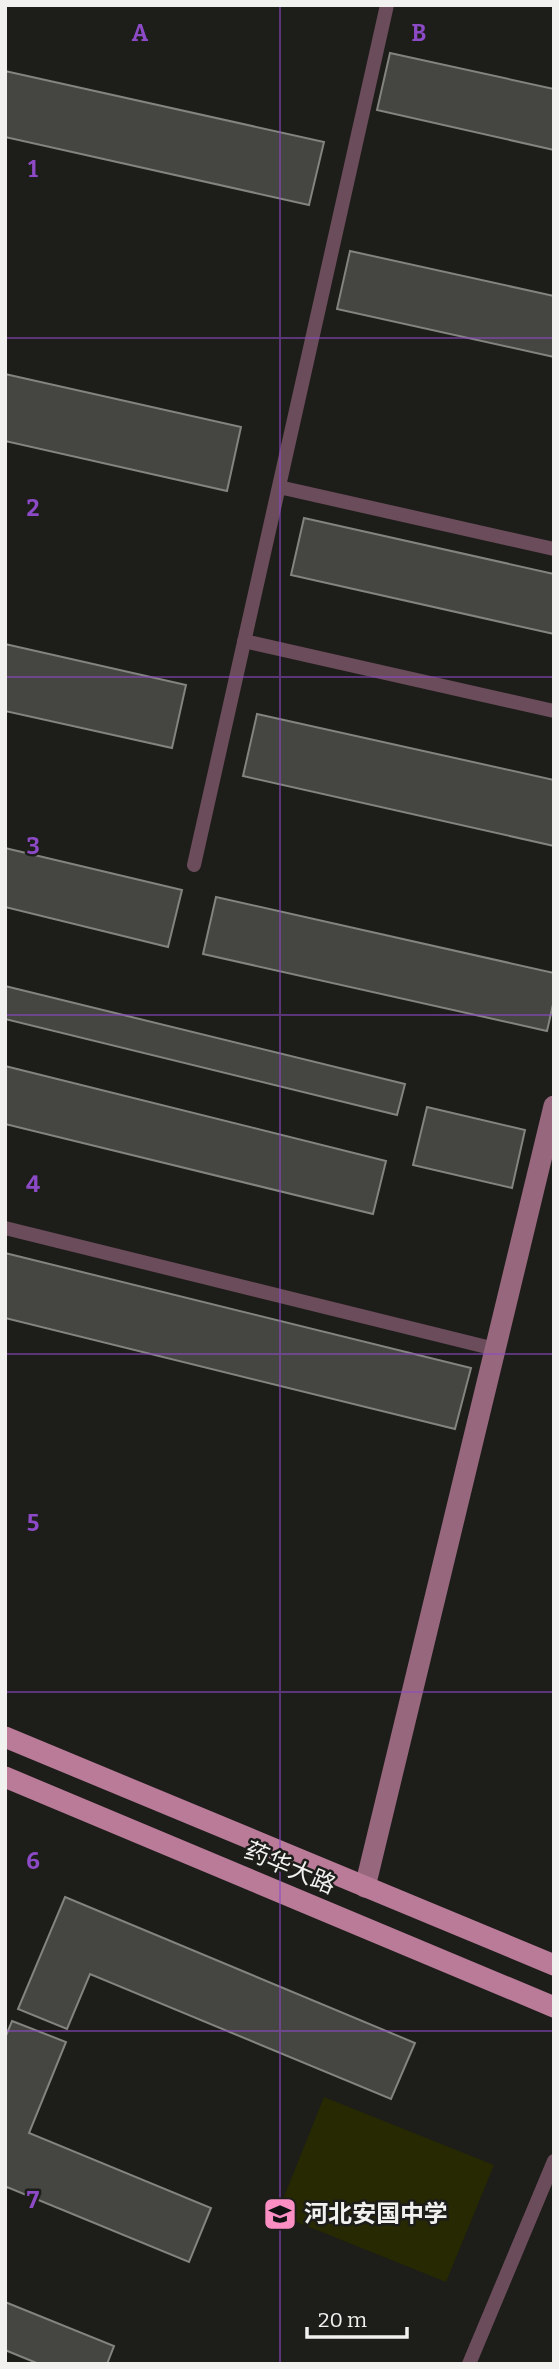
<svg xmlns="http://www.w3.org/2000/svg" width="559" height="2369" font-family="Bitter,'Noto Sans SC',serif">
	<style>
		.green { fill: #272902 }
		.building { fill: #454642; stroke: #83837f; stroke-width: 2 }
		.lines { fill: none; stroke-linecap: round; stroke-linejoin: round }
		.lane { stroke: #6b4c5a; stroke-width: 14 }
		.secondary { stroke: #97677d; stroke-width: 21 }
		.primary { stroke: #b97b98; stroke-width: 21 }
		.grid { fill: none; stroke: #8d4ac6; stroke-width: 2; stroke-opacity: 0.55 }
		.labels { text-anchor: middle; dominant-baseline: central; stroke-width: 5; stroke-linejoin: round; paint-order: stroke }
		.street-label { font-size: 24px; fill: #f1f1ef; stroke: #1d1d1a }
		.poi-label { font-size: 24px; font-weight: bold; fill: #f1f1ef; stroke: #1d1d1a; text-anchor: start }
		.grid-label { font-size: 23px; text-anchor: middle; font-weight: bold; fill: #8d4ac6; stroke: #1d1d1a; stroke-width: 5; stroke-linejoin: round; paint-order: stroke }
	</style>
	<rect width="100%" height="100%" fill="#1d1d1a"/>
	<path class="green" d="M324,2097l170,68 -48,117 -169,-68z"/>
	<path class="building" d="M390,53l164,36v61l-177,-40z
		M5,71l319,71 -15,63 -304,-68z
		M350,251l204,45v61l-217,-48z
		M5,374l236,53 -14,64 -222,-50z
		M304,518l250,56v60l-263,-59z
		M5,644l181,41 -14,63 -167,-37z
		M257,714l297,66v66l-311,-70z
		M5,848l177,42 -14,57 -163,-40z
		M216,897l338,76v27l-7,31 -344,-77z
		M5,986l400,98 -8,31 -392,-96z
		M5,1066l381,95 -13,53 -368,-90z
		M427,1107l98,23 -13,58 -99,-23z
		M5,1253l466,115 -16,61 -450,-111z
		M65,1897l350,146 -24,56 -301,-125 -23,55 -49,-20z
		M12,2021l54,21 -37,91 182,75 -22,54 -182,-75 -2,4v-153z
		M5,2302l109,44 -7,18h-68l-34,-14z"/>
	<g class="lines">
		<path class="lane" d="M279,487l275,62
			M244,641l310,70
			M194,865l193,-860
			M5,1228l490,121
			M469,2364l85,-203"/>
		<path class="secondary" d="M365,1887l189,-781"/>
		<path class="primary" d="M5,1737l549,228
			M5,1777l549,230"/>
	</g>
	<path class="grid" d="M280,5v2359M5,338h549M5,677h549M5,1015h549M5,1354h549M5,1692h549M5,2031h549"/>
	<defs>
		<symbol id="school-square" viewBox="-11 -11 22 22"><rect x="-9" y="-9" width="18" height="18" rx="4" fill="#fb8fc4" stroke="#1d1d1a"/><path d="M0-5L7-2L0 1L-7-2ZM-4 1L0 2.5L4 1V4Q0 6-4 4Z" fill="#111"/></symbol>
	</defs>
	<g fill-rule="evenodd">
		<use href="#school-square" x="261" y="2195" width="38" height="38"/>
	</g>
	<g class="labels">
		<g class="street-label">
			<text transform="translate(290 1868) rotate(23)">药华大路</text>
		</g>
		<g class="poi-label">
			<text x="304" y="2214">河北安国中学</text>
		</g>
	</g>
	<g class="grid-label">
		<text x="140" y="41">A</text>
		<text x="419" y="41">B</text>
		<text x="33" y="177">1</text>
		<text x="33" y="516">2</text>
		<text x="33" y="854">3</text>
		<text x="33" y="1192">4</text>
		<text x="33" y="1531">5</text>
		<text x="33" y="1869">6</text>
		<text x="33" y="2208">7</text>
	</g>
	<rect width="559" height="2369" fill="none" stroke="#f1f1ef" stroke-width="14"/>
	<path d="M307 2327v10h100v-10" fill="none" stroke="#f1f1ef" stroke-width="3.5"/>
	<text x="318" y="2327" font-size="21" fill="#f1f1ef" stroke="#1d1d1a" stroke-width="5" paint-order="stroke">20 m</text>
</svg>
